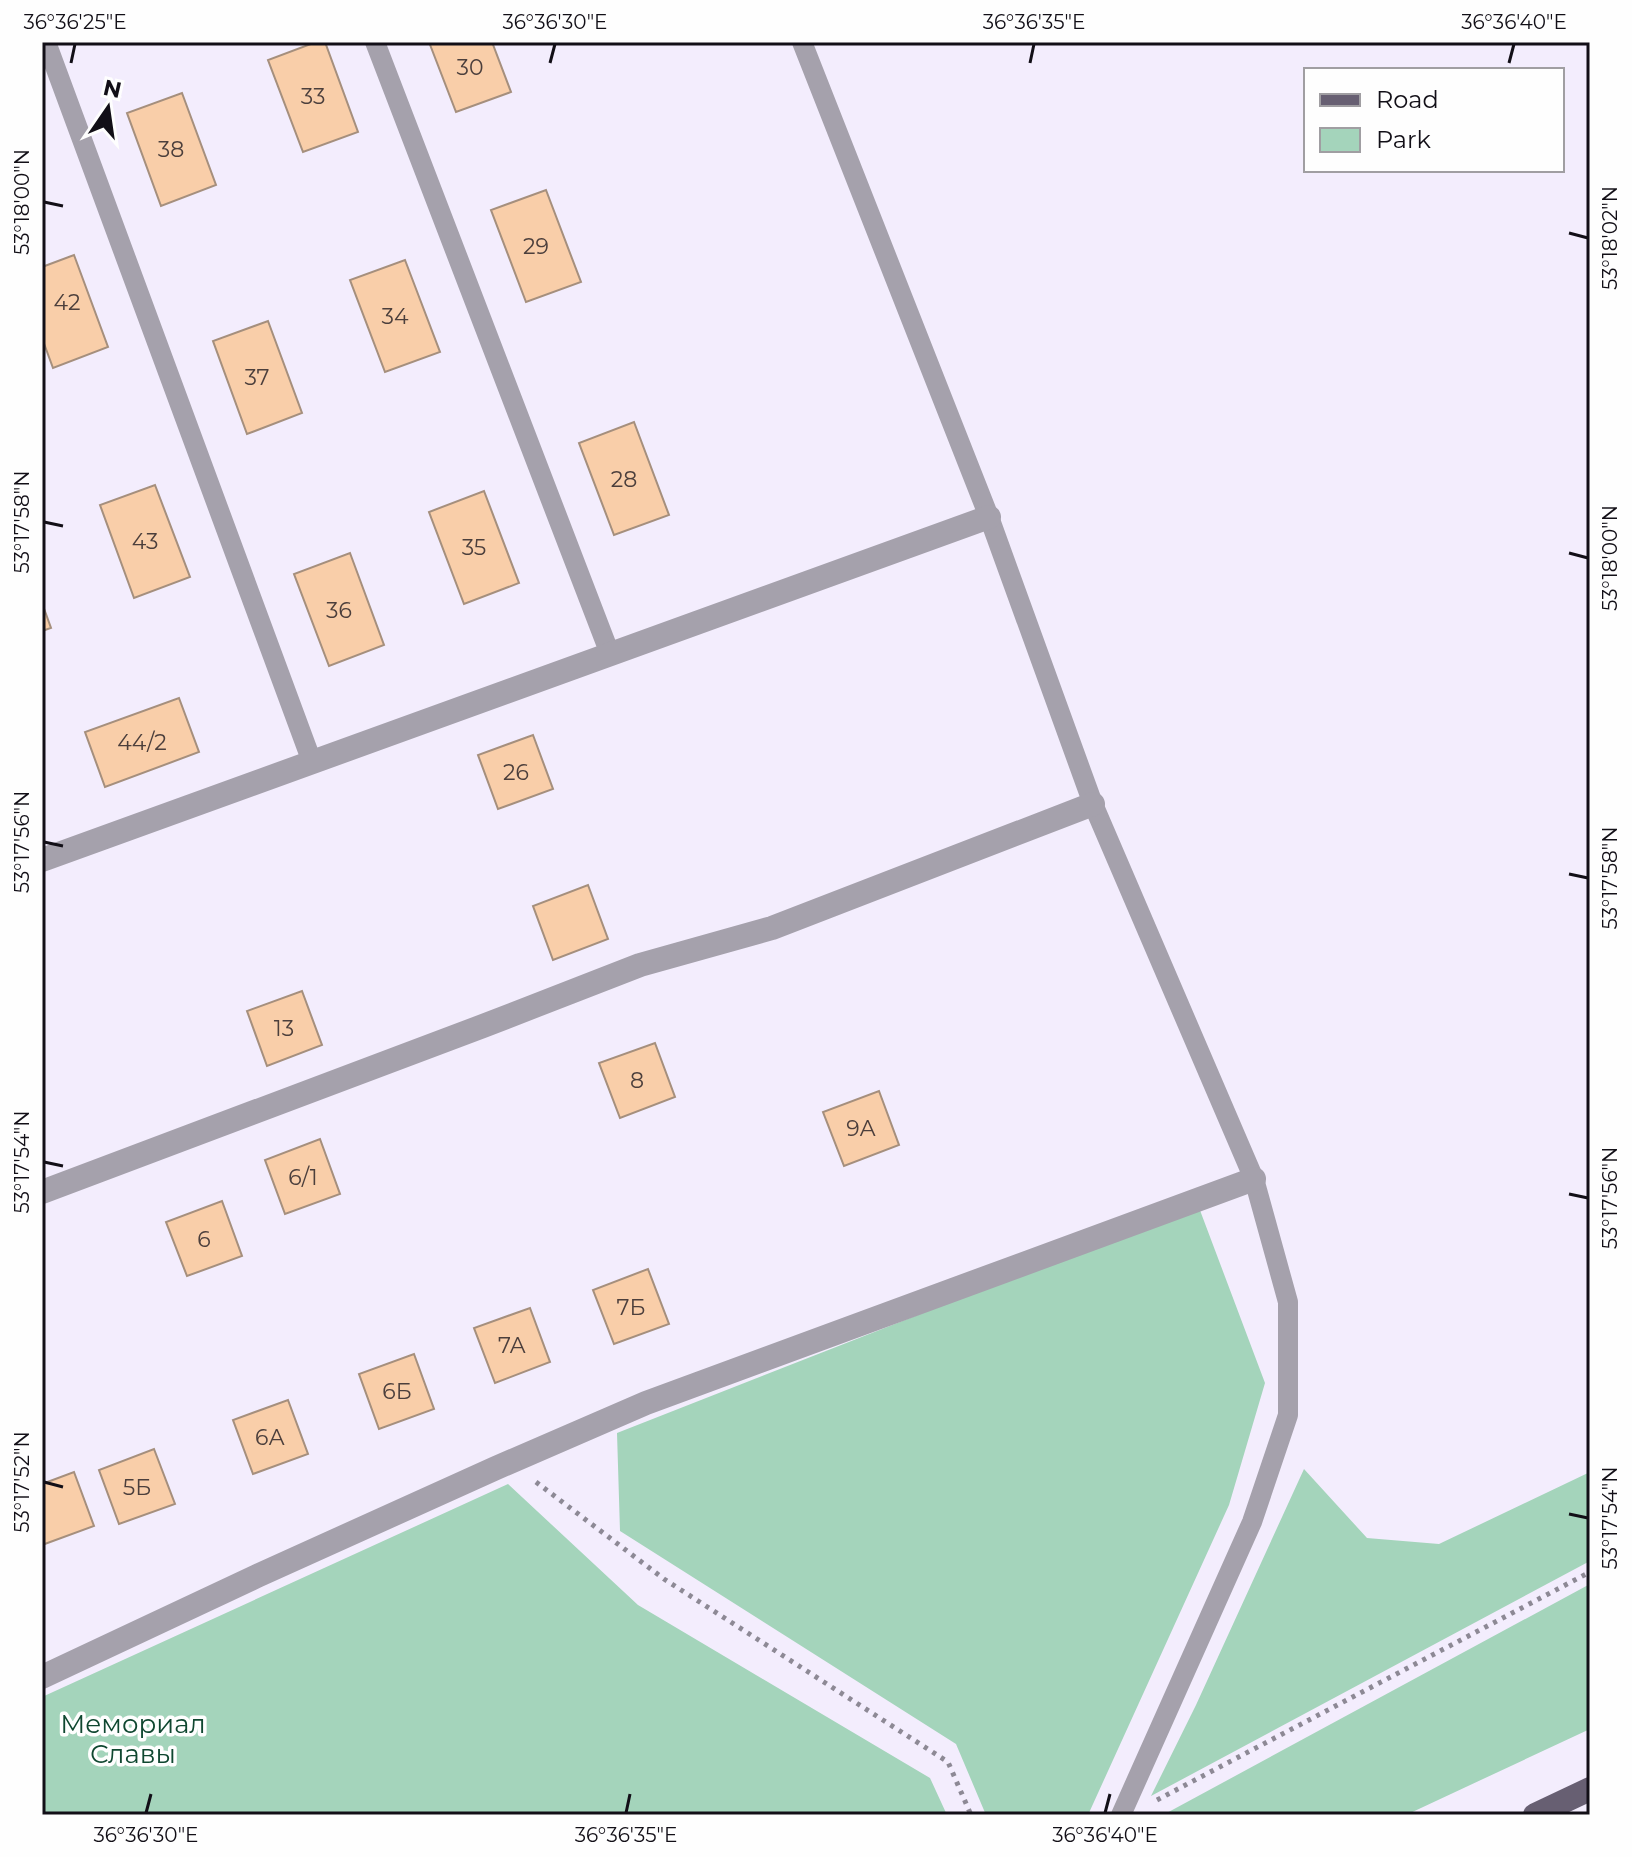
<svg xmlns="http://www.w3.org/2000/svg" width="1632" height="1857" font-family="Montserrat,sans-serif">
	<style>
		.green { fill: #a4d4bb }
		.building { fill: #f9cea9; stroke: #a58f7d; stroke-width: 2 }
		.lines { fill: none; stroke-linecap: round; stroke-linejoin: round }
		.path { stroke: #8d8995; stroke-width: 5; stroke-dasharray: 4 6; stroke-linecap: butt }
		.service { stroke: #a5a1ac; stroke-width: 20 }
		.minor { stroke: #a5a1ac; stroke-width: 24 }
		.primary { stroke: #675f72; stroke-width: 24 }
		.ticks { fill: none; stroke: #120f17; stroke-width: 3 }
		.labels { text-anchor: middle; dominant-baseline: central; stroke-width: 7; stroke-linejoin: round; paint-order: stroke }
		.number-label { font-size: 22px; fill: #4c3f3c }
		.park-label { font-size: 26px; fill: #0f4730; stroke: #fefefe }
		.neatline { fill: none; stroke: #120f17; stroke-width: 3 }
		.ticks-label { font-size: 20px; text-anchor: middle; fill: #120f17 }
	</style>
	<rect width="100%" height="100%" fill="#f3edfd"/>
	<path class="green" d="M1198,1205l67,178 -36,122 -141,310h-102l-30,-71 -336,-213 -3,-98z
		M1304,1469l63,69 72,6 151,-72v89l-439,235 45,-91z
		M508,1484l130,121 292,173 17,37h-905v-118z
		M1590,1584v145l-184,86h-243z"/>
	<path class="building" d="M316,42h9l33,90 -55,20 -35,-92z
		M429,42h63l19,50 -55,20z
		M182,93l34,92 -55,21 -34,-93z
		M546,190l35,92 -55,20 -35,-92z
		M74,255l34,92 -55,21 -11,-30v-71z
		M405,260l35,92 -55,20 -35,-92z
		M268,321l34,92 -55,21 -34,-93z
		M634,422l35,93 -55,20 -35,-92z
		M155,485l35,92 -56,21 -34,-93z
		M484,491l35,92 -55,21 -35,-92z
		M350,553l34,92 -55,21 -35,-92z
		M42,603l9,25 -9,3z
		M179,698l20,54 -94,35 -20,-55z
		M533,735l20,54 -55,20 -20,-54z
		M588,885l20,54 -55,21 -20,-54z
		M302,991l20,54 -55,21 -20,-55z
		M655,1043l20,54 -55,21 -21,-55z
		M879,1091l20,54 -55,21 -21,-54z
		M320,1139l20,55 -55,20 -20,-54z
		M222,1201l20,55 -55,20 -21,-54z
		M648,1269l21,55 -55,20 -21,-54z
		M530,1308l20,54 -55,21 -21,-55z
		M414,1354l20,55 -55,20 -20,-55z
		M288,1400l20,54 -55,20 -20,-54z
		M154,1449l21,55 -56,20 -20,-54z
		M74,1472l20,54 -52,19v-61z"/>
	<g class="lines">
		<path class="path" d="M536,1482l128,97 284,183 23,53
			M1157,1800l433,-228"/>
		<path class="service" d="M46,42l266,720
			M375,42l235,612
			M802,42l187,475 104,287 161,375 34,123v113l-36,107 -131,293"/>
		<path class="minor" d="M42,860l947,-343
			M42,1192l441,-166 157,-61 132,-37 321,-124
			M42,1677l215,-101 239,-108 150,-65 608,-224"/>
		<path class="primary" d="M1535,1815l55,-26"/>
	</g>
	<path class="ticks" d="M71,63l4,-19M550,63l5,-19M1030,63l4,-19M1509,63l5,-19M44,202l19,4M1569,233l19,5M44,522l19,4M1569,553l19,5M44,842l19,4M1569,874l19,4M44,1162l19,4M1569,1194l19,4M44,1482l19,5M1569,1514l19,4M146,1813l5,-19M626,1813l4,-19M1105,1813l5,-19"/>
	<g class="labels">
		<g class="number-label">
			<text x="470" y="67">30</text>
			<text x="313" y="96">33</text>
			<text x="171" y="149">38</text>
			<text x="536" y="246">29</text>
			<text x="67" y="302">42</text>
			<text x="395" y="316">34</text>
			<text x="257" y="377">37</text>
			<text x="624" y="479">28</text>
			<text x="145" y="541">43</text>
			<text x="474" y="547">35</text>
			<text x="339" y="610">36</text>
			<text x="142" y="742">44/2</text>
			<text x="516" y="772">26</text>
			<text x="284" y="1028">13</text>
			<text x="637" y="1080">8</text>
			<text x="861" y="1128">9А</text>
			<text x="303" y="1177">6/1</text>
			<text x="204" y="1239">6</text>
			<text x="631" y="1307">7Б</text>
			<text x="512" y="1345">7А</text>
			<text x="397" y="1391">6Б</text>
			<text x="270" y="1437">6А</text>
			<text x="137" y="1487">5Б</text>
		</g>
		<g class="park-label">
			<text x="133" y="1724">Мемориал<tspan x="133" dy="30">Славы</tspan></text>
		</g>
	</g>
	<rect width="1632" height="1857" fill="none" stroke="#fefefe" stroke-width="88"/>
	<rect x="1304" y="68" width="260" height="104" fill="#fefefe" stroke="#a09ea2" stroke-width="2"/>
	<rect x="1320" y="94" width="40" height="12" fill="#675f72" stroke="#a09ea2" stroke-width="2"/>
	<text x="1376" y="108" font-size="24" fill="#120f17">Road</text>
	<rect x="1320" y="128" width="40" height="24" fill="#a4d4bb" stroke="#a09ea2" stroke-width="2"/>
	<text x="1376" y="148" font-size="24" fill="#120f17">Park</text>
	<g transform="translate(108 108) rotate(13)" stroke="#fefefe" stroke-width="6" paint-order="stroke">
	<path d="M0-6L14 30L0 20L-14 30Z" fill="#120f17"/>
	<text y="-12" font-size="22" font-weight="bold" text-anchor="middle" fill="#120f17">N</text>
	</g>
	<rect x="44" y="44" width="1544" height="1769" class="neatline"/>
	<g class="ticks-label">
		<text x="75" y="29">36°36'25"E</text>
		<text x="555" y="29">36°36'30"E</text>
		<text x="1034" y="29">36°36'35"E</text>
		<text x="1514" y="29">36°36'40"E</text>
		<text transform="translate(22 202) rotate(-90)" y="7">53°18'00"N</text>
		<text transform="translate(1610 238) rotate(-90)" y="7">53°18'02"N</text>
		<text transform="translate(22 522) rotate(-90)" y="7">53°17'58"N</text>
		<text transform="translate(1610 558) rotate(-90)" y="7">53°18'00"N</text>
		<text transform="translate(22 842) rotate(-90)" y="7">53°17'56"N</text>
		<text transform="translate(1610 878) rotate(-90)" y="7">53°17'58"N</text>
		<text transform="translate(22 1162) rotate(-90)" y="7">53°17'54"N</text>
		<text transform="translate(1610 1198) rotate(-90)" y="7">53°17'56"N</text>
		<text transform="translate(22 1482) rotate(-90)" y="7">53°17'52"N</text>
		<text transform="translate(1610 1518) rotate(-90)" y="7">53°17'54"N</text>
		<text x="146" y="1842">36°36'30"E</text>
		<text x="626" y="1842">36°36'35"E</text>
		<text x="1105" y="1842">36°36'40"E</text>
	</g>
</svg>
